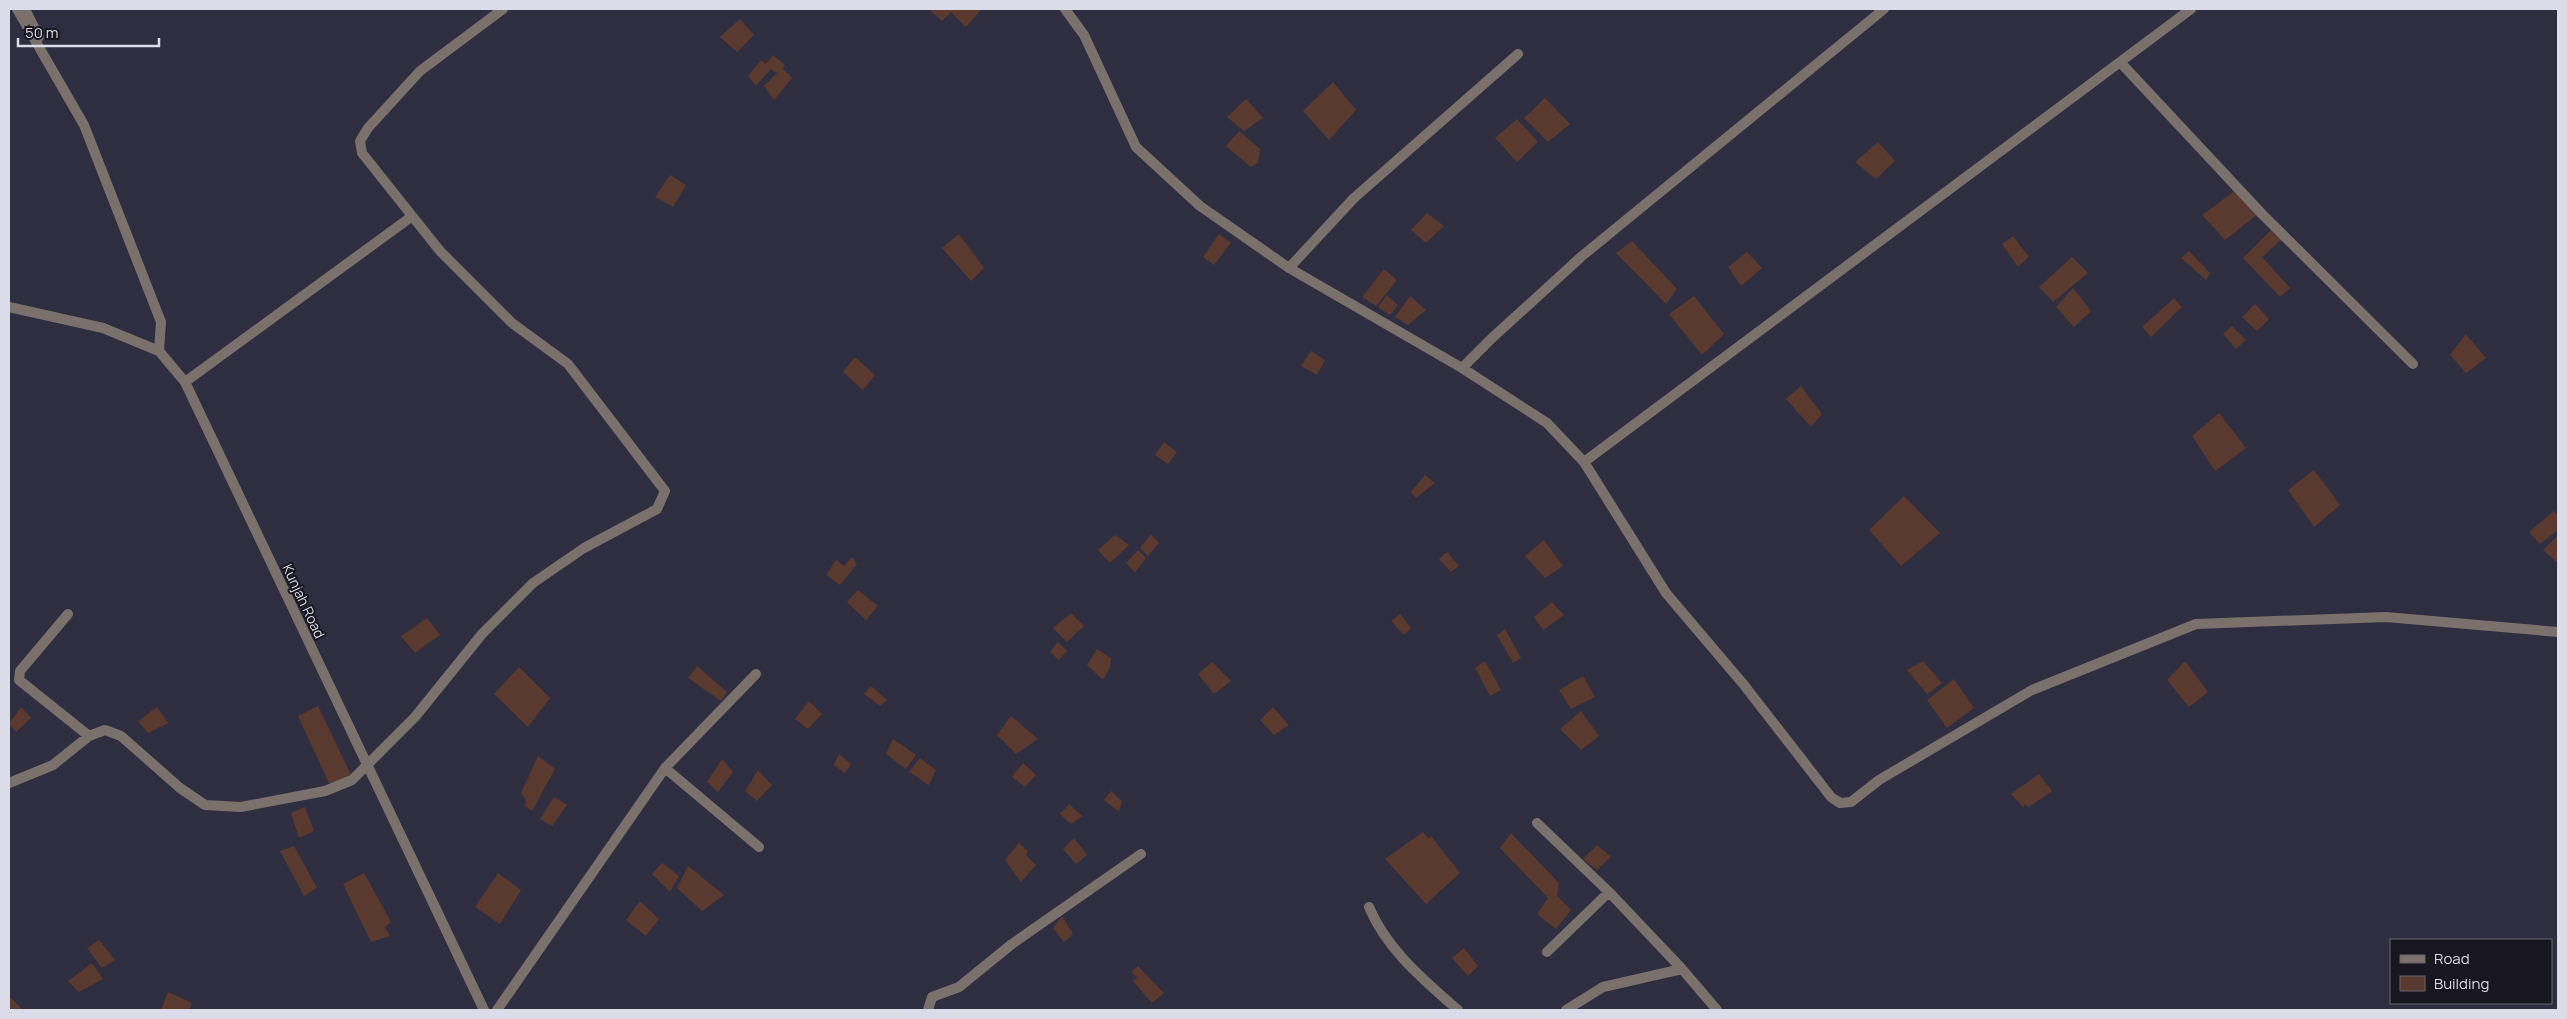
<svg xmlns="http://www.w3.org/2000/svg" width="2567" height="1019" font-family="Manrope,sans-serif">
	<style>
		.building { fill: #5a392e }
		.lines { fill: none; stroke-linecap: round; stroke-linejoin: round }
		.minor { stroke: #7b716c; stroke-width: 10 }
		.tertiary { stroke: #7b716c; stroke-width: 10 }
		.labels { text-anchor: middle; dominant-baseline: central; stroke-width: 4; stroke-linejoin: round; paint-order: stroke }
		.street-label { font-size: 14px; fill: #dcdce8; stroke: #181720 }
	</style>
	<rect width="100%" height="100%" fill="#2f2e40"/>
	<path class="building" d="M929,9h51l1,1 -15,17 -15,-15 -9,9z
		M740,19l14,16 -17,17 -17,-15z
		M773,55l12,10 -2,4 9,9 -18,22 -10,-14 13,-13 -6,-4 -15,17 -8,-10 13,-16 5,4z
		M1333,82l23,28 -27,30 -26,-29z
		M1545,98l25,26 -22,18 -24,-24z
		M1246,99l17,19 -19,13 -17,-14z
		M1517,119l21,23 -21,20 -22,-24z
		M1239,131l21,18 -2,14 -7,4 -25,-21z
		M1878,142l17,19 -19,18 -21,-17z
		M670,175l16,10 -13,22 -18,-10z
		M2236,190l23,23 -34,27 -23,-25z
		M1427,213l17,13 -18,17 -15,-13z
		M2271,230l10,10 -19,17 28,31 -10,9 -37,-39z
		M959,234l25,34 -13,13 -29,-33z
		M1219,234l12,9 -17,22 -11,-8z
		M2013,236l16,21 -11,10 -16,-23z
		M1632,241l45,48 -11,15 -50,-51z
		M2189,251l21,22 -4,7 -25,-22z
		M1747,252l15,16 -21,18 -13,-19z
		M2072,257l16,16 -35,29 -14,-15z
		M1384,269l13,11 -21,26 -14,-9z
		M2073,288l18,23 -17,16 -18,-20z
		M1387,295l11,10 -8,10 -12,-8z
		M1410,296l16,14 -18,15 -13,-8z
		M1694,296l30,38 -22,21 -33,-41z
		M2174,298l8,9 -31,30 -9,-10z
		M2255,304l14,15 -12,12 -15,-14z
		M2232,326l14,14 -10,9 -13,-15z
		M2466,334l20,24 -20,15 -16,-18z
		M1311,351l14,9 -8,15 -16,-9z
		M855,357l20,18 -12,15 -20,-18z
		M1801,386l21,28 -11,13 -25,-28z
		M2219,413l27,35 -31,23 -23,-35z
		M1164,442l13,10 -9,12 -13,-9z
		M2314,470l26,35 -26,22 -26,-37z
		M1425,475l10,8 -19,15 -5,-6z
		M1904,496l36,37 -39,33 -32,-36z
		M2554,511l4,4v15l-18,14 -11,-12z
		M1151,534l8,9 -11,13 -8,-8z
		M1115,535l14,10 -19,18 -12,-13z
		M2558,535v28l-15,-13z
		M1544,540l19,26 -18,12 -20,-22z
		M1138,550l8,8 -11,14 -9,-9z
		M1447,552l12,14 -8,6 -12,-13z
		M852,557l5,7 -17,21 -14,-10 10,-15 8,6z
		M858,590l20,16 -12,14 -19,-18z
		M1552,602l12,13 -21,15 -9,-13z
		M1071,613l13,13 -17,16 -14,-14z
		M1400,614l11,14 -7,7 -13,-14z
		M427,618l13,17 -25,18 -14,-17z
		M1505,629l16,29 -8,5 -16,-28z
		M1058,642l9,9 -8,9 -9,-8z
		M1097,649l14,9 -1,9 -7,13 -16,-15z
		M1485,661l16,29 -11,6 -15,-28z
		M1923,661l19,22 -15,11 -20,-24z
		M2185,661l23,31 -19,15 -22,-27z
		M1212,662l19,19 -17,13 -16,-20z
		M697,666l30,26 -6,9 -33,-23z
		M519,667l31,31 -22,29 -34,-33z
		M1583,676l12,21 -24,12 -12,-19z
		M1954,679l20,29 -27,20 -20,-28z
		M871,686l16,14 -7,6 -16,-12z
		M809,701l13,13 -14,15 -13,-10z
		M318,706l34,71 -23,6 -31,-67z
		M21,707l10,11 -15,14 -7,-8z
		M157,707l11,16 -20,10 -10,-12z
		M1273,707l16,18 -15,10 -14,-15z
		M1581,711l18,25 -18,14 -21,-21z
		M1011,716l27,23 -22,15 -19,-19z
		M893,739l23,16 -10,14 -20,-15z
		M839,754l12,10 -6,9 -11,-8z
		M538,756l17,13 -23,42 -7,-5 1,-6 -5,-7z
		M920,758l16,12 -7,15 -20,-13z
		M722,759l11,13 -15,20 -11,-10z
		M1023,763l13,12 -11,12 -13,-10z
		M758,770l14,15 -15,16 -12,-10z
		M2039,774l13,17 -23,16 -4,-3 -2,3 -12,-13z
		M1111,791l11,10 -3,11 -15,-12z
		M554,797l13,8 -15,21 -12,-7z
		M1069,804l13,12 -11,8 -11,-10z
		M305,807l9,24 -15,7 -8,-25z
		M1423,832l6,7 2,-3 29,37 -34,31 -41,-45z
		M1511,833l48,50 -2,13 14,14 -15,19 -19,-15 11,-16 -48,-50z
		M1074,838l13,17 -11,9 -13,-15z
		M1019,843l9,8 -2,4 10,10 -15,17 -16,-22z
		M1597,845l14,12 -14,13 -14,-11z
		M294,846l23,42 -13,8 -24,-45z
		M662,863l17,13 -9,16 -18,-18z
		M688,866l36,29 -22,16 -25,-23z
		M364,873l27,49 -6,5 5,9 -19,6 -28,-58z
		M498,873l23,17 -21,34 -25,-17z
		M640,901l19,18 -13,17 -20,-16z
		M1062,916l11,18 -9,8 -11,-14z
		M99,940l16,20 -13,8 -15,-20z
		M1464,948l14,18 -10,10 -16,-18z
		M92,963l11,16 -24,13 -11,-11z
		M1138,966l26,27 -12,10 -19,-22 4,-4 -6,-5z
		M168,992l24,11 -3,7h-28z
		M9,996l14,14h-14z"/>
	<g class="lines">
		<path class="minor" d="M17,9l67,116 77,197 -2,29
			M25,9l14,28
			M1065,9l19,26 52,112 64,59 89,62 173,100 85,55 37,39 82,131 78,92 87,112 9,6 11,-1 28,-22 153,-90 164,-66 190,-7 172,15
			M2120,62l142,152 151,150
			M1289,268l65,-70 164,-144
			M1462,368l29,-29 91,-83 302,-247
			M185,382l226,-165
			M1584,462l607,-453
			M68,614l-48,57 -1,9 70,56
			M665,768l94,79
			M9,783l44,-18 36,-29 16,-6 16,6 59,52 25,17 36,2 84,-16 27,-11 63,-63 67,-83 51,-51 51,-35 73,-39 8,-18 -97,-127 -56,-41 -72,-72 -78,-98 -2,-12 8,-13 52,-57 83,-62
			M1537,823l72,69 73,77 35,41
			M1369,907c18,43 55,73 89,103
			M1547,952l62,-60
			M497,1010l168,-242 91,-94
			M928,1010l4,-13 27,-10 53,-43 129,-90
			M1566,1010l37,-23 79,-18"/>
		<path class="tertiary" d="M9,307l94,21 56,23 26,31 299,628"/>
	</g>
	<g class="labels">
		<g class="street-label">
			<text transform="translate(304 601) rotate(65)">Kunjah Road</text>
		</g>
	</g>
	<rect width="2567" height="1019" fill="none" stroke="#dcdce8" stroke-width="20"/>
	<rect x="2390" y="939" width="162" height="65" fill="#181720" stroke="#666670"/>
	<rect x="2400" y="955" width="25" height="8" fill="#7b716c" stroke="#666670"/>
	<text x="2434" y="964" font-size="15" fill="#dcdce8">Road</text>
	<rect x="2400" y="976" width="25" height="15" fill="#5a392e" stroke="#666670"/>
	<text x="2434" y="989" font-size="15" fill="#dcdce8">Building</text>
	<path d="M18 38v8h141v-8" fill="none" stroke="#dcdce8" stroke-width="2.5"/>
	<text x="25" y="38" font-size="15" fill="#dcdce8" stroke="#181720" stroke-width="4" paint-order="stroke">50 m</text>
</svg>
